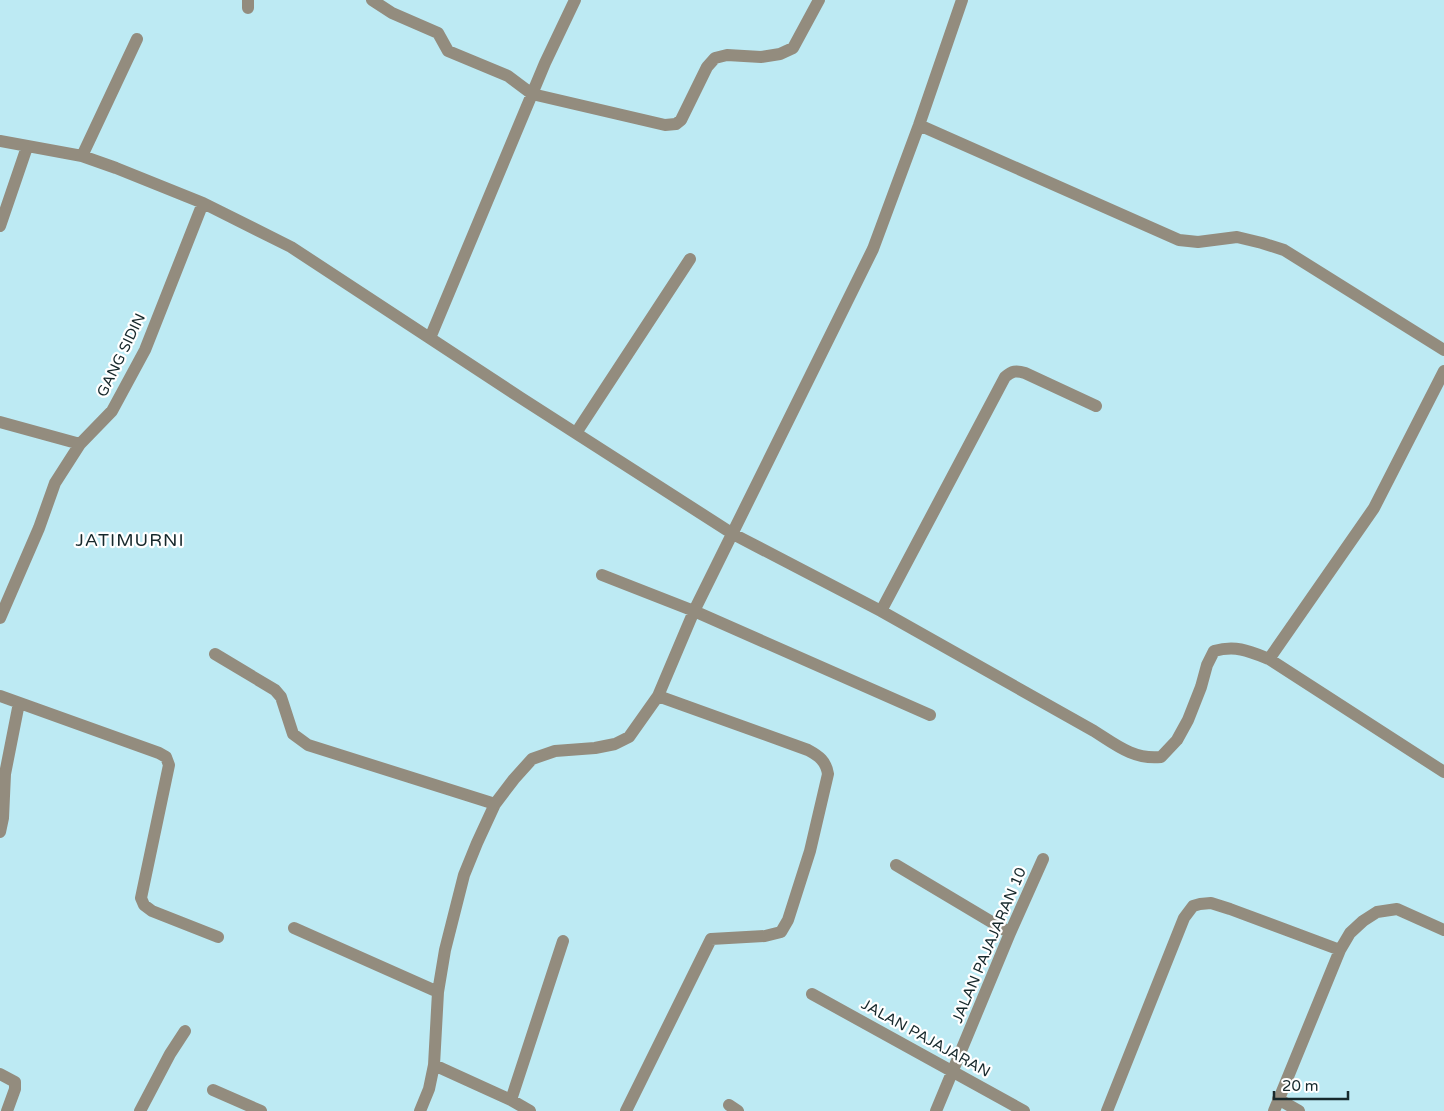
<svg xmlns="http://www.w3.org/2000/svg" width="1444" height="1111" font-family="'Varela Round',sans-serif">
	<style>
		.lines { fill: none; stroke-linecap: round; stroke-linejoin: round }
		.minor { stroke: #938c7e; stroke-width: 12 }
		.labels { text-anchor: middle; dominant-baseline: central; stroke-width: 4.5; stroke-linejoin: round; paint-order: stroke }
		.street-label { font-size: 15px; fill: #17292c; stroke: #fff }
		.quarter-label { font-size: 18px; letter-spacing: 1px; fill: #17292c; stroke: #fff }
	</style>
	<rect width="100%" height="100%" fill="#bdeaf3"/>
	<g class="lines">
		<path class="minor" d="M372,0l20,13 46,20 10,18 60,25 24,18 133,31 11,-1 5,-4 26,-53 8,-9 12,-3 34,2 19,-3 13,-6 26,-48
			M248,8v-8
			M919,125l260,115 19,2 39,-5 25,6 22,7 160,100
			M0,141l82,15 34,12 87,35 88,44 230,151 212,136 148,77 213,120c22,14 40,29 67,26l16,-17 11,-20 13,-33 6,-22 7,-14c22,-6 35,0 55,8l175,113
			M82,156l55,-117
			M0,226l27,-79
			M430,338l115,-275 30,-63
			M0,422l80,22
			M576,433l114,-174
			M602,575l92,36 236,104
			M881,611l124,-234c7,-6 11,-7 20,-4l71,33
			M0,618l39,-90 16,-45 25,-39 32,-33 33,-61 58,-147
			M215,654l60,36 6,7 12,37 15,11 187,59
			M1269,659l105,-151 70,-137
			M0,696l159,57 7,4 3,8 -28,133 3,7 8,6 66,26
			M0,832l3,-14 2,-44 14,-71
			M896,865l114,68
			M294,928l144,64
			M812,994l212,117
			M434,1065l77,35 19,11
			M0,1074l15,8v7l-8,22
			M213,1090l48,21
			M1278,1099l21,12
			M511,1100l52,-159
			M729,1105l9,6
			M140,1111l30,-57 15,-23
			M420,1111l9,-22 5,-24 4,-73 7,-42 19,-75 13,-32 18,-39 19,-25 18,-20 23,-8 40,-3 20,-4 14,-7 29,-41 36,-85 179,-362 46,-124 43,-125
			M626,1111l85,-172 54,-3 16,-4 7,-12 22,-69 18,-77c-2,-13 -9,-18 -20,-24l-150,-54
			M936,1111l74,-178 33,-74
			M1107,1111l77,-193 9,-12 7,-2 11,-1 19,6 110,41
			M1274,1111l66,-161 10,-17 13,-12 14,-9 20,-3 47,21"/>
	</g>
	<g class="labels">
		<g class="street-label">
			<text transform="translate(121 355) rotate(-64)">GANG SIDIN</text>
			<text transform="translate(989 945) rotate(-67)">JALAN PAJAJARAN 10</text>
			<text transform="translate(926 1038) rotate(29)">JALAN PAJAJARAN</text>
		</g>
		<g class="quarter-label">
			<text x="130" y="540">JATIMURNI</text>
		</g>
	</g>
	<path d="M1274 1091v8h74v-8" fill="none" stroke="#17292c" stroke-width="2.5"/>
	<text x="1282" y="1091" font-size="15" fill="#17292c" stroke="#ffffff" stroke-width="4" paint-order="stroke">20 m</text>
</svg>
